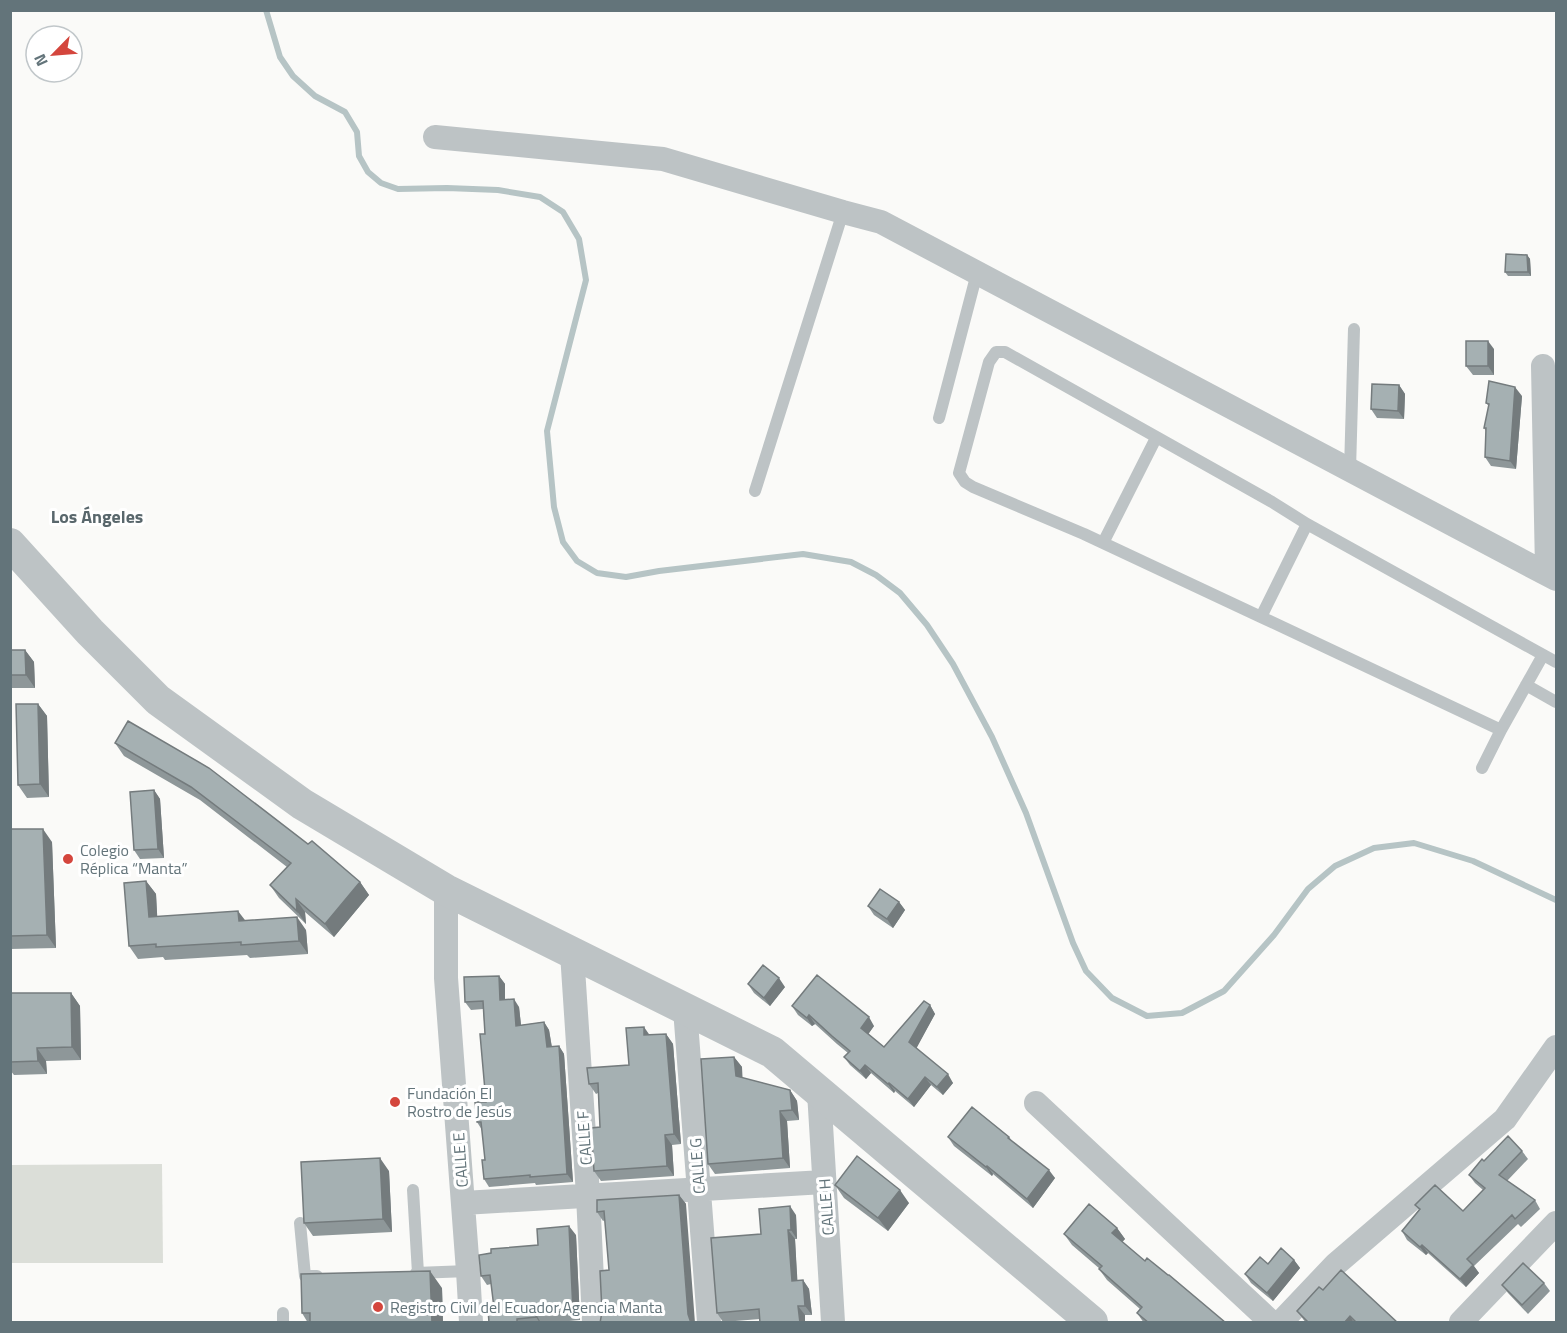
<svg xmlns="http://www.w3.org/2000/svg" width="1567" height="1333" font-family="'Titillium Web',sans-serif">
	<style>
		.green { fill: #dbded8 }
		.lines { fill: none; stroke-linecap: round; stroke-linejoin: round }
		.stream { stroke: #b6c4c5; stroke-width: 6 }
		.service { stroke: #bdc3c5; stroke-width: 12 }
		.minor { stroke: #bdc3c5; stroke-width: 24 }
		.tertiary { stroke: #bdc3c5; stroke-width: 32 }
		.wall { fill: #8e9799 }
		.shaded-wall { fill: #747b7d }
		.building { fill: #a5b0b2; stroke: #747b7d; stroke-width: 1.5 }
		.poi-dot { fill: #d4463d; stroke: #fff; stroke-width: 2 }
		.labels { text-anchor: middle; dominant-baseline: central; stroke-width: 6; stroke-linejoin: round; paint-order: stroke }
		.poi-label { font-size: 16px; fill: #63747a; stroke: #fff; text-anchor: start }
		.street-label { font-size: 16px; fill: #63747a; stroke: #fff }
		.neighbourhood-label { font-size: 18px; font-weight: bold; fill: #59676c; stroke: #fff }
	</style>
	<rect width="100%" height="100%" fill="#fafaf8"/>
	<path class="green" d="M162,1164l1,99h-152v-98z"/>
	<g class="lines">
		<path class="stream" d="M266,10l14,47 13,19 22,20 30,16 12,20 2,24 9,16 13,11 17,6 49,-1 51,2 42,7 23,15 16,27 7,41 -39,151 7,76 9,35 14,19 20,12 29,4 33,-6 144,-17 48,8 25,13 24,18 27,32 26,39 39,73 34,76 47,130 13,28 26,27 35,18 35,-3 42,-22 50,-56 34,-46 27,-23 39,-18 40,-5 59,18 83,39"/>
		<path class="service" d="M939,418l38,-145
			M1350,470l4,-141
			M755,491l88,-279
			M1103,543l53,-105
			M1261,617l-177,-83 -111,-47 -8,-5 -6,-9 30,-111 7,-10h9l267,150 35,22
			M1526,685l30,17
			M1501,730l-240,-113 46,-93 249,138
			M1482,768l19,-38 42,-75
			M413,1190l5,83
			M300,1223l5,53h12
			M416,1273l52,-2
			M283,1313v9"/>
		<path class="minor" d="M435,137l228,22 180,53 38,10 675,357
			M1543,366l4,204 -1,3
			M446,890v88l22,293 3,51
			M572,953l16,242 6,127
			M685,1009l24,313
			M819,1092l14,230
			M1036,1103l235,219
			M463,1203l361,-21
			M1281,1322l55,-58 169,-145 51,-72
			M1461,1322l95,-99"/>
		<path class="tertiary" d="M10,544l80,88 68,68 144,104 144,86 326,162 320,270"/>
	</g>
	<path class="wall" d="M1527,255l3,4 1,17h-23l-3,-4z
		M1494,349v26h-21l-7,-9z
		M1399,385l6,9 -1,25 -27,-1 -6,-9z
		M1522,396l-6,73 -25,-3 -6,-9 1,-26 -2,-3 5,-22 -3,-3z
		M10,650h15l9,12 1,26h-25z
		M38,704l9,12 2,81 -22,1 -9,-13z
		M115,743l193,101 52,38 9,13 -35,42 -29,-25 1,12 -27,-26 -9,-13 17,-18 -87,-67 -76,-44z
		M154,790l6,9 4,59 -24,1 -6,-9z
		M10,829l42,13 4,106 -46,1z
		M146,881l10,13 1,22 88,5 61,9 2,24 -58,4 -3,-3 -82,5 -2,-3 -25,2 -9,-13z
		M899,902l6,8 -12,18 -19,-13 -6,-9z
		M499,976l6,8v16l14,7 2,18 23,-3 5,8 3,17 7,-1 5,8 9,128 -37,3 -1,-2 -46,4 -5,-8 1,-19 -3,-30 -5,-8 9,-20 -1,-68 -2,-25 -12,1 -6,-8z
		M748,984l37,3 -15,19 -16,-13z
		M10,993h61l9,13 1,54 -35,1 1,13 -33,1 -4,-5z
		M930,1005l5,9 -19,34 37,35 -10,12 -12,-10 -17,22 -19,-16 -1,2 -23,-20 -5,6 -16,-14 -6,-8 4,-4 -11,-9 -22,-20 -3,2 -14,-11 -6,-9 82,20 -6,8 16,13z
		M666,1034l7,10 8,100 -9,1 2,31 -73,5 -7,-10 6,-44 -2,-34 -2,1 -7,-10 40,-19 21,-30z
		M734,1057l8,10v11l48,12 7,11 2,19 -12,1 3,47 -75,6 -7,-10z
		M948,1137h61l5,6 41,35 -22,30 -40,-34 -1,2 -38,-30z
		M1522,1151l6,8 -21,22 28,19 5,9 -19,18 -3,-3 -44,42 5,7 -13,14 -38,-34 -2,2 -19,-15 -5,-9 17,-21 -4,-5 48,6 20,-21 -8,-7 -6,-8 15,-14z
		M389,1171l3,61 -79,4 -9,-13z
		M835,1185l74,18 -21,28 -44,-33z
		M679,1195l7,9 -77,66 -4,-50 -2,1 -6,-9z
		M796,1215l1,24h-2l2,41h6l6,9 3,26h-7v8h-45v-4l-37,3 -6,-9 44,-79z
		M1117,1228l8,11 -3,3 23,19 81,62h-82l-7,-10 3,-4 -33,-29 -8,-11h1l-28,-24 -8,-11z
		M576,1235l4,85 -32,3h-59l5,-15 -3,-24 -4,1 -6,-9 10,-23 47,-8z
		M1294,1260l6,8 -27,33 -22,-18 -6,-9 23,-10z
		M1544,1283l6,8 -22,23 -20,-21 -6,-8z
		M442,1288l1,35h-135l-6,-10z
		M1323,1290l75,33h-92l-9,-12z"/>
	<path class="shaded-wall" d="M1527,255l3,4 1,17 -3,-4z
		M1488,341l6,8v26l-6,-9z
		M1399,385l6,9 -1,25 -6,-8z
		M1515,387l7,9 -6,73 -6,-8z
		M25,650l9,12 1,26 -9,-13z
		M38,704l9,12 2,81 -9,-13z
		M154,790l6,9 4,59 -6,-9z
		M43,829l9,13 4,106 -9,-13z
		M146,881l10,13 2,36 -9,-13z
		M360,882l9,13 -35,42 -9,-13z
		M296,899l9,13 1,12 -9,-13z
		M899,902l6,8 -12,18 -6,-9z
		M238,911l10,13 -9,-3z
		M297,917l9,13 2,24 -9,-13z
		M499,976l6,8v24l-5,-8z
		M779,978l6,9 -15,19 -6,-8z
		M71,993l9,13 1,54 -9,-13z
		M514,999l5,8 3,27 -6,-8z
		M930,1005l5,9 -20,37 -6,-9z
		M809,1015l6,9 -3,2 -5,-8z
		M869,1017l5,9 -7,10 -6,-8z
		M544,1022l5,8 4,25 -6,-8z
		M644,1027l7,10 -7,-2z
		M666,1034l7,10 8,100 -7,-10z
		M559,1046l5,8 9,128 -6,-8z
		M37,1048l9,13 1,13 -9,-13z
		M734,1057l8,10 1,20 -7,-11z
		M865,1065l6,8 -5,6 -6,-8z
		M948,1074l5,9 -10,12 -6,-8z
		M925,1077l6,8 -17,22 -6,-8z
		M889,1083l6,8 -1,2 -6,-9z
		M790,1090l7,11 2,19 -7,-10z
		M780,1111l7,10 3,47 -7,-10z
		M665,1135l7,10 2,31 -7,-10z
		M380,1158l9,13 3,61 -9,-13z
		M987,1166l6,8 -1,2 -6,-9z
		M1049,1170l6,8 -22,30 -6,-9z
		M900,1190l9,13 -21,28 -10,-13z
		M679,1195l7,9 9,119h-4l-3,-9z
		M790,1206l6,9 1,24 -6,-9z
		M569,1226l7,9 4,85 -7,-9z
		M1117,1228l8,11 -5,5 -8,-11z
		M788,1230l7,9 3,51 -6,-9z
		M1422,1245l6,8 -2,2 -6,-8z
		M1294,1260l6,8 -27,33 -6,-8z
		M1473,1265l6,8 -13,14 -6,-8z
		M430,1271l12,17 1,35h-11z
		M803,1280l6,9 3,26 -7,-9z
		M798,1306l7,9v8h-5z
		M536,1314l5,9h-1l-4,-6z
		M1350,1316l4,7h-10z"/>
	<path class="building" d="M1506,254l21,1 1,17h-23z
		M1466,341h22v25h-22z
		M1489,381l26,6 -5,74 -25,-4 1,-29h-2l5,-24 -3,-1z
		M1372,384l27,1 -1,26 -27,-2z
		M10,650h15l1,25h-16z
		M16,704h22l2,80 -22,1z
		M128,721l81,47 99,76 4,-3 48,41 -35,42 -29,-25 1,12 -27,-26 21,-22 -100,-76 -76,-44z
		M154,790l4,59 -24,1 -4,-58z
		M10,829h33l4,106 -37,1z
		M146,881l3,36 89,-6 1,10 58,-4 2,24 -58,4v-3l-85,5v-3l-27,2 -5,-63z
		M880,889l19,13 -12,17 -19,-13z
		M763,965l16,13 -15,20 -16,-14z
		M817,975l52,42 -8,11 23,19 40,-46 6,4 -21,37 39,32 -11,13 -12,-10 -17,22 -19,-16 -1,1 -23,-19 -5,6 -16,-14 6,-6 -18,-15 -23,-21 -2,3 -15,-12z
		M499,976l1,24 14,-1 2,27 28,-4 3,25 12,-1 8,128 -37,3v-2l-46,4 -2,-19h3l-4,-38h-4l-2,-20h11l-6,-68h5l-2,-33 -18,1 -1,-25z
		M10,993h61l1,54 -35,1 1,13 -28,1z
		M644,1027v8l22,-1 8,100 -9,1 2,31 -73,5 -3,-43 9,-1 -2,-44 -9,1 -2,-16 42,-3 -3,-37z
		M734,1057l2,19 54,14 2,20 -12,1 3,47 -75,6 -7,-105z
		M972,1107l37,30 -1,1 41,32 -22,29 -40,-33 -1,1 -38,-30z
		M1508,1136l14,15 -23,24 36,25 -20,19 -3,-4 -45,44 6,6 -13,14 -38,-34 -2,2 -18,-16 18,-22 -5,-4 20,-20 28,26 22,-23 -16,-13 13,-16 2,2z
		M857,1156l43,34 -22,28 -43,-33z
		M380,1158l3,61 -79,4 -3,-61z
		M679,1195l9,119 3,9h-91l2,-11 -2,-41 9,-1 -5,-59 -7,1v-12z
		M1089,1204l28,24 -5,5 33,28 2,-3 21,17h1l57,48h-77l-12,-10 5,-6 -43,-38 3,-3 -38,-32z
		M790,1206l1,24h-3l4,51 11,-1 2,26h-7l2,17h-40l-1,-14 -42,4 -6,-75 50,-4 -2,-25z
		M569,1226l4,85 -37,3v3l-19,2v4h-28l-1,-14 6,-1 -4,-33 -9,1 -2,-21 12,-2v-4l47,-4 -1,-16z
		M1281,1248l13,12 -27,33 -22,-19 15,-17 8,7z
		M1523,1263l21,20 -22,22 -20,-20z
		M1341,1270l57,53h-41l-7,-7 -6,7h-35l-12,-12 22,-24 4,3z
		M430,1271l2,52h-122v-10h-8l-1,-39z"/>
	<g class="poi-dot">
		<circle cx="68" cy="859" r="6"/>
		<circle cx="395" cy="1102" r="6"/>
		<circle cx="378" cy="1307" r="6"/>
	</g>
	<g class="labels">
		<g class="poi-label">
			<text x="80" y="850">Colegio<tspan x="80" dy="18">Réplica “Manta”</tspan></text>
			<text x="407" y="1093">Fundación El<tspan x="407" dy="18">Rostro de Jesús</tspan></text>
			<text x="390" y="1307">Registro Civil del Ecuador Agencia Manta</text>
		</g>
		<g class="street-label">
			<text transform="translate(584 1138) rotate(-94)">CALLE F</text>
			<text transform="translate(460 1160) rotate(-94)">CALLE E</text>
			<text transform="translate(697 1166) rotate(-94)">CALLE G</text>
			<text transform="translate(826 1207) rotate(-94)">CALLE H</text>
		</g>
		<g class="neighbourhood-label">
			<text x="97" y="516">Los Ángeles</text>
		</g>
	</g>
	<rect width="1567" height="1333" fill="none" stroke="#63747a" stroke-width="24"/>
	<g transform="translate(54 54) rotate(245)"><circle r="28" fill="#ffffff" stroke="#c1c7ca" stroke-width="1.5"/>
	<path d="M0-4.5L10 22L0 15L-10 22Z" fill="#d4463d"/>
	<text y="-9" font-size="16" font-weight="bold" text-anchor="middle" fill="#63747a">N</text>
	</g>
</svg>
